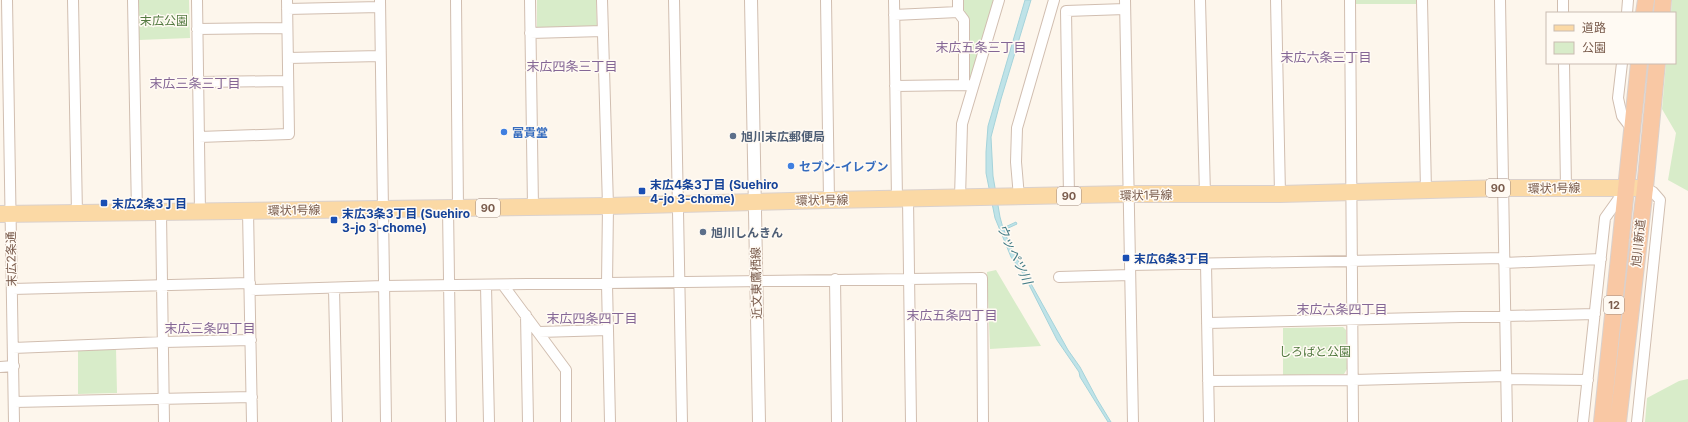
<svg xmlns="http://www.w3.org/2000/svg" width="1688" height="422" font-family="Inter,'Noto Sans JP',sans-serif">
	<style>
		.green { fill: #d8ecc9 }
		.water { fill: #bfe3e8; stroke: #a5d3da }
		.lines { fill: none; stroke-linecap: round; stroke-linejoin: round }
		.minor-casing { stroke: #d1beb0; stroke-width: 12 }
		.tertiary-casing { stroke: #d1beb0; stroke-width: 14 }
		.primary-casing { stroke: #dad1cd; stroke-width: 18 }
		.trunk-casing { stroke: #dad1cd; stroke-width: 18 }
		.minor { stroke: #fff; stroke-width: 10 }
		.tertiary { stroke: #fff; stroke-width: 12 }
		.primary { stroke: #fbd9a5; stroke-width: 16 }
		.trunk { stroke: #f9c8a4; stroke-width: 16 }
		.shop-dot { fill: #3f7fe0; stroke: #fffaf3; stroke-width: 1.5 }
		.service-dot { fill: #5c6f8a; stroke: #fffaf3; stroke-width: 1.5 }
		.transit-dot { fill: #1a4fb4; stroke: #fffaf3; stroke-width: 1.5 }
		.labels { text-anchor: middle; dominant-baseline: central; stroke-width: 3; stroke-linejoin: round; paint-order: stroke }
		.shield { fill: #fffaf3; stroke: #a28b7f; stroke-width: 1 }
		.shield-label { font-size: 11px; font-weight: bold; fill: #7a5c4d }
		.park-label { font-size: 12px; fill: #537a41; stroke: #fffaf3 }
		.shop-label { font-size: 12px; font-weight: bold; fill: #366cbe; stroke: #fffaf3; text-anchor: start }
		.service-label { font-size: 12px; font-weight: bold; fill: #4e5e75; stroke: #fffaf3; text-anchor: start }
		.transit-label { font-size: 12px; font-weight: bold; fill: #164399; stroke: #fffaf3; text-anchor: start }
		.street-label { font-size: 12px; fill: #7a5c4d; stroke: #fffaf3 }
		.neighbourhood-label { font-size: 13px; fill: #846695; stroke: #fffaf3 }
		.water-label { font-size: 13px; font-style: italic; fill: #437c86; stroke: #fffaf3 }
	</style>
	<rect width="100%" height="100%" fill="#fdf6ec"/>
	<path class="green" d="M138,0h51l1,38 -51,2z
		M537,0h59l1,29 -60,1z
		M960,0h35l-23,80 -4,-1 2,-59 -10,-15z
		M1354,0h62v4h-62z
		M1672,0h16v191l-20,-11 8,-47 -14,-24 4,-46h9v-50h-4z
		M996,270l45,76 -51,3 -3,-77z
		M1343,327l3,3 1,39 -3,5 -61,1v-47z
		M116,348l1,45 -39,1v-45z
		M1688,379v43h-43l2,-24 32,-17z"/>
	<path class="water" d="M1025,0h6l-30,99 -10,38 2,39 7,41 3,11 13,-6 1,2 -13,6 6,16 58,104 12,17 17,32 14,23h-3l-28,-45 -1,-5 -22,-32 -33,-65 -13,-18 -16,-39 -9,-45v-21l2,-26z"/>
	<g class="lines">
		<defs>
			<path id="minor" d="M7,0l7,422
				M73,0l4,214
				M133,0l4,213
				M197,0l3,212
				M380,0l6,422
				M456,0l2,208
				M530,0l3,207
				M602,0l6,206 -1,78 3,138
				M674,0l8,422
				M826,0l3,200
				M894,0l3,199
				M1125,0l8,422
				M1200,0l5,195
				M1276,0l4,194
				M1350,0l3,422
				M1422,0l4,191
				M1500,0l7,422
				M1563,0v13
				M287,9l93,-2
				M958,12v-12
				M1627,13l1,-13
				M894,15l64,-3 6,8v65l9,1
				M197,29l90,-1
				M530,33l73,-2
				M288,58l92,-2
				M1564,63l2,125
				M1622,63l-4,35 4,18 10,13
				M199,82l89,-1
				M895,86l69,-1
				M199,137l90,-3 -2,-134
				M1069,196l-3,-185 59,-2
				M1019,197l-3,-35 1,-34 37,-128
				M960,198l2,-74 37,-124
				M908,199l3,223
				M448,208l3,214
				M248,211l4,211
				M161,213l3,209
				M1504,263l97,-4
				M1206,264l3,158
				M1130,265l374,-7
				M1059,277l71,-2
				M835,279l2,143
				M503,285l63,85v52
				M486,286l3,136
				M12,289l238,-6
				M334,289l3,133
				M250,290l134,-4 598,-8 1,144
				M526,315l2,107
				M1207,323l388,-9
				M539,332l69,-2
				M13,348l151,-6 87,-2
				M0,367l14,-1
				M1506,379l82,1
				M1208,381l145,-1 153,-4
				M14,402l238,-5
				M1583,422l22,-204 20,-28
				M1637,422l23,-222 -7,-8 -8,-4"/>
			<path id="tertiary" d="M751,0l8,422"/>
			<path id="primary" d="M0,214l608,-8 221,-6 300,-6h151l224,-6h141"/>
			<path id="trunk" d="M1644,13l2,-13
				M1662,13l1,-13
				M1602,422l37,-359
				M1618,422l27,-234 12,-125"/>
		</defs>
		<use href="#minor" class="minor-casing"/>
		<use href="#tertiary" class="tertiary-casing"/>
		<use href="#primary" class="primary-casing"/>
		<use href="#trunk" class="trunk-casing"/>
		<use href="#minor" class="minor"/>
		<use href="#tertiary" class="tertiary"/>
		<use href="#primary" class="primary"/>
		<use href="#trunk" class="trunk"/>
	</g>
	<g class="shop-dot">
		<circle cx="504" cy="132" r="4"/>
		<circle cx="791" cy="166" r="4"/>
	</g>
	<g class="service-dot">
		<circle cx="733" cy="136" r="4"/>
		<circle cx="703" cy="232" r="4"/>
	</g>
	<g class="transit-dot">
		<rect x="638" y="187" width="8" height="8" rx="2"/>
		<rect x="100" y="199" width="8" height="8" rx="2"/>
		<rect x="330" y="216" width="8" height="8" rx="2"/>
		<rect x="1122" y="254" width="8" height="8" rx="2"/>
	</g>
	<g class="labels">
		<g class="shield">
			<rect x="1486" y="179" width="24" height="18" rx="3"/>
			<rect x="1057" y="187" width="24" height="18" rx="3"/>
			<rect x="476" y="199" width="24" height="18" rx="3"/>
			<rect x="1604" y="296" width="20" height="18" rx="3"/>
		</g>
		<g class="shield-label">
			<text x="1498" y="188">90</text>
			<text x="1069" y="196">90</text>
			<text x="488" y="208">90</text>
			<text x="1614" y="305">12</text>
		</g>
		<g class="park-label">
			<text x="164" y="20">末広公園</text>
			<text x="1315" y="351">しろばと公園</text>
		</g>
		<g class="shop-label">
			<text x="512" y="132">富貴堂</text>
			<text x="799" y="166">セブン-イレブン</text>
		</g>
		<g class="service-label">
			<text x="741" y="136">旭川末広郵便局</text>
			<text x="711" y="232">旭川しんきん</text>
		</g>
		<g class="transit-label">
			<text x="650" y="184">末広4条3丁目 (Suehiro<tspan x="650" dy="14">4-jo 3-chome)</tspan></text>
			<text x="112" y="203">末広2条3丁目</text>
			<text x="342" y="213">末広3条3丁目 (Suehiro<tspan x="342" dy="14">3-jo 3-chome)</tspan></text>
			<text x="1134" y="258">末広6条3丁目</text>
		</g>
		<g class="street-label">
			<text transform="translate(1554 188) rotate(-1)">環状1号線</text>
			<text transform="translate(1146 195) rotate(-1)">環状1号線</text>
			<text transform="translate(822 200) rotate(-1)">環状1号線</text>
			<text transform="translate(294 210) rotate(-1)">環状1号線</text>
			<text transform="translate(1638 243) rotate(-84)">旭川新道</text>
			<text transform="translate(11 259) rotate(-91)">末広2条通</text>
			<text transform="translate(756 283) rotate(-91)">近文東鷹栖線</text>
		</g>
		<g class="neighbourhood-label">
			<text x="981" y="47">末広五条三丁目</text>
			<text x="1326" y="57">末広六条三丁目</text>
			<text x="572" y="66">末広四条三丁目</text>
			<text x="195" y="83">末広三条三丁目</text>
			<text x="1342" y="309">末広六条四丁目</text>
			<text x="952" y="315">末広五条四丁目</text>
			<text x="592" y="318">末広四条四丁目</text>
			<text x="210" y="328">末広三条四丁目</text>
		</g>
		<g class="water-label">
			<text transform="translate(1015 254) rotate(65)">ウッペツ川</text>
		</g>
	</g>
	<rect x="1546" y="12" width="130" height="52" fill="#fffaf3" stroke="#cabbb1"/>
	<rect x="1554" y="25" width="20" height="6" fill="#fbd9a5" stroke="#cabbb1"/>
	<text x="1582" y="32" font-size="12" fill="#7a5c4d">道路</text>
	<rect x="1554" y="42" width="20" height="12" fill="#d8ecc9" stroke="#cabbb1"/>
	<text x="1582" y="52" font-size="12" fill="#7a5c4d">公園</text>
</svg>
